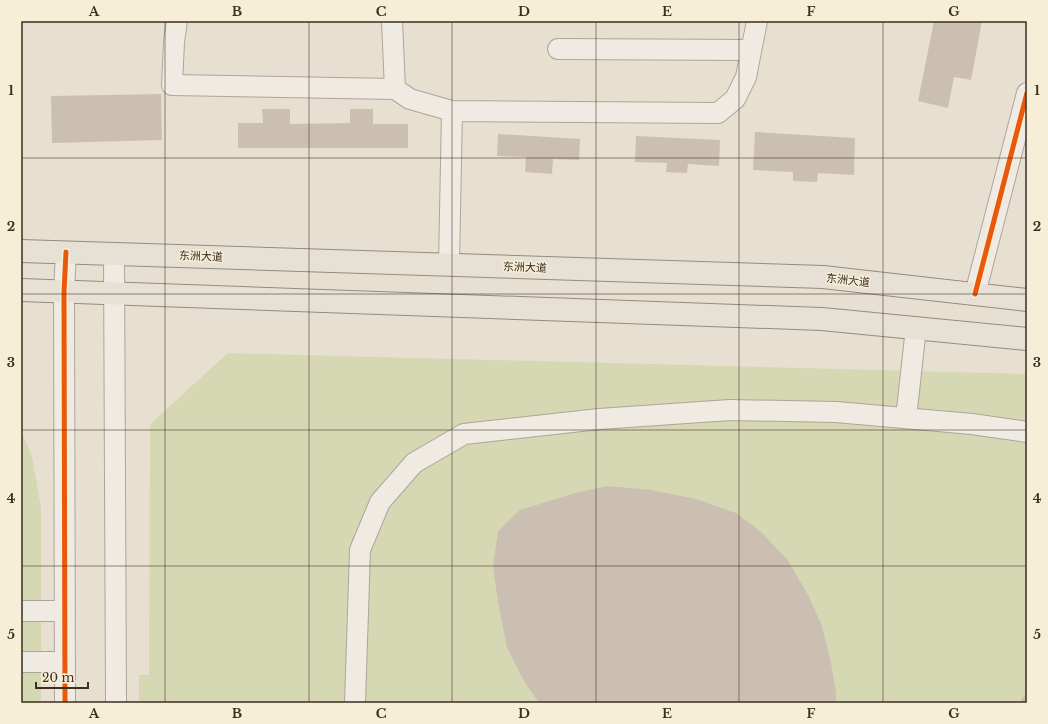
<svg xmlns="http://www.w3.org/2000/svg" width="1048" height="724" font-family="'Libre Baskerville','Noto Sans SC',serif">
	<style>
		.green { fill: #d6d7b3 }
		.building { fill: #cbbfb2 }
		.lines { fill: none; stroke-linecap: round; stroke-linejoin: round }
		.minor-casing { stroke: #ada599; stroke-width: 22 }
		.major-casing { stroke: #928b80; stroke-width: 24 }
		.minor { stroke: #efebe3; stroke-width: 20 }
		.major { stroke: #e6e1d4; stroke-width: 22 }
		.cycleway-casing { stroke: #f7eed8; stroke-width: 8 }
		.cycleway { stroke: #e8590c; stroke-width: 5 }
		.grid { fill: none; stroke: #3d2e20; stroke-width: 1; stroke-opacity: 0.55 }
		.labels { text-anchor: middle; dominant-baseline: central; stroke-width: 3; stroke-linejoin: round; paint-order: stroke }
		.street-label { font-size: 11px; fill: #3d2e20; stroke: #f7eed8 }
		.neatline { fill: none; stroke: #3d2e20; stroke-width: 1.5 }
		.grid-label { font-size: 13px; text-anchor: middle; font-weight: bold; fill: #3d2e20 }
	</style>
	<rect width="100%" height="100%" fill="#e7e0d1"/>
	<path class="green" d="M228,353l799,21v329h-888v-28h10l1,-251z
		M21,431l11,25 9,52v195h-20z"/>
	<path class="building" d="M934,21h48l-11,59 -17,-3 -6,31 -30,-7z
		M161,94l1,46 -110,3 -1,-47z
		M262,109h28v15l60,-1v-14h23v15h35v24h-170v-25h25z
		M755,132l100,6 -1,37 -36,-2 -1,9 -24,-1v-9l-40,-2z
		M498,134l82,5 -1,21 -26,-1 -1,15 -27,-2 1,-15 -29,-1z
		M636,136l84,4 -1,26 -31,-2 -1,9 -21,-1 1,-9 -32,-1z
		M607,486l44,4 45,9 40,14 24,18 27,28 21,36 14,31 9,37 5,29v11h-297l-15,-22 -17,-33 -9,-46 -5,-35 5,-36 22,-21 56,-17z
		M1027,692v11h-8z"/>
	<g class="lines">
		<defs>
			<path id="minor" d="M177,21l-3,21 -2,43 223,4
				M392,21l3,68 15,10 42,12 266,2 17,-14 11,-22 11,-56
				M558,49l193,1
				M114,254l2,449
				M449,264l3,-153
				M975,294l52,-201
				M906,418l10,-90
				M21,611h44
				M21,662h44
				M65,703l-1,-411 2,-40
				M355,703l5,-153 20,-48 34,-39 50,-29 135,-15 131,-9 106,2 136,12 55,8"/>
			<path id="major" d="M21,251l802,26 204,23
				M21,290l801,29 205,20"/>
		</defs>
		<use href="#minor" class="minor-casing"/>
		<use href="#major" class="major-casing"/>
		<use href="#minor" class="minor"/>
		<use href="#major" class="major"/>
		<defs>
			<path id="cycleway" d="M975,294l52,-201
				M65,703l-1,-411 2,-40"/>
		</defs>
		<use href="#cycleway" class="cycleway-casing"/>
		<use href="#cycleway" class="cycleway"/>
	</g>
	<path class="grid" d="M165,21v682M309,21v682M452,21v682M596,21v682M739,21v682M883,21v682M21,158h1006M21,294h1006M21,430h1006M21,566h1006"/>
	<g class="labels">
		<g class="street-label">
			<text transform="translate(201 256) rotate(2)">东洲大道</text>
			<text transform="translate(525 267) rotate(2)">东洲大道</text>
			<text transform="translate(848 280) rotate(6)">东洲大道</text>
		</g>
	</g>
	<rect width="1048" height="724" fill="none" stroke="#f7eed8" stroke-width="44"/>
	<path d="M36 682v6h52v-6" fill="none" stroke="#3d2e20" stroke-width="2"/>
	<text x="42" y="682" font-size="12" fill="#3d2e20" stroke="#f7eed8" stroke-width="3" paint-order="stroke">20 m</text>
	<rect x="22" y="22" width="1004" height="680" class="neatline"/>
	<g class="grid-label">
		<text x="94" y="16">A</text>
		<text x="237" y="16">B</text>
		<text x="381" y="16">C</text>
		<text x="524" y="16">D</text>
		<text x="667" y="16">E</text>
		<text x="811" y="16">F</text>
		<text x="954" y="16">G</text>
		<text x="11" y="95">1</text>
		<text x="1037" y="95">1</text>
		<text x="11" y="231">2</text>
		<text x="1037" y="231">2</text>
		<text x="11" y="367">3</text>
		<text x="1037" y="367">3</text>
		<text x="11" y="503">4</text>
		<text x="1037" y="503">4</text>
		<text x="11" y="639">5</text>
		<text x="1037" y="639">5</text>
		<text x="94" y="718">A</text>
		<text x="237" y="718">B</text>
		<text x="381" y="718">C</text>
		<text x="524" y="718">D</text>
		<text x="667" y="718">E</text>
		<text x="811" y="718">F</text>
		<text x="954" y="718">G</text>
	</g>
</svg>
